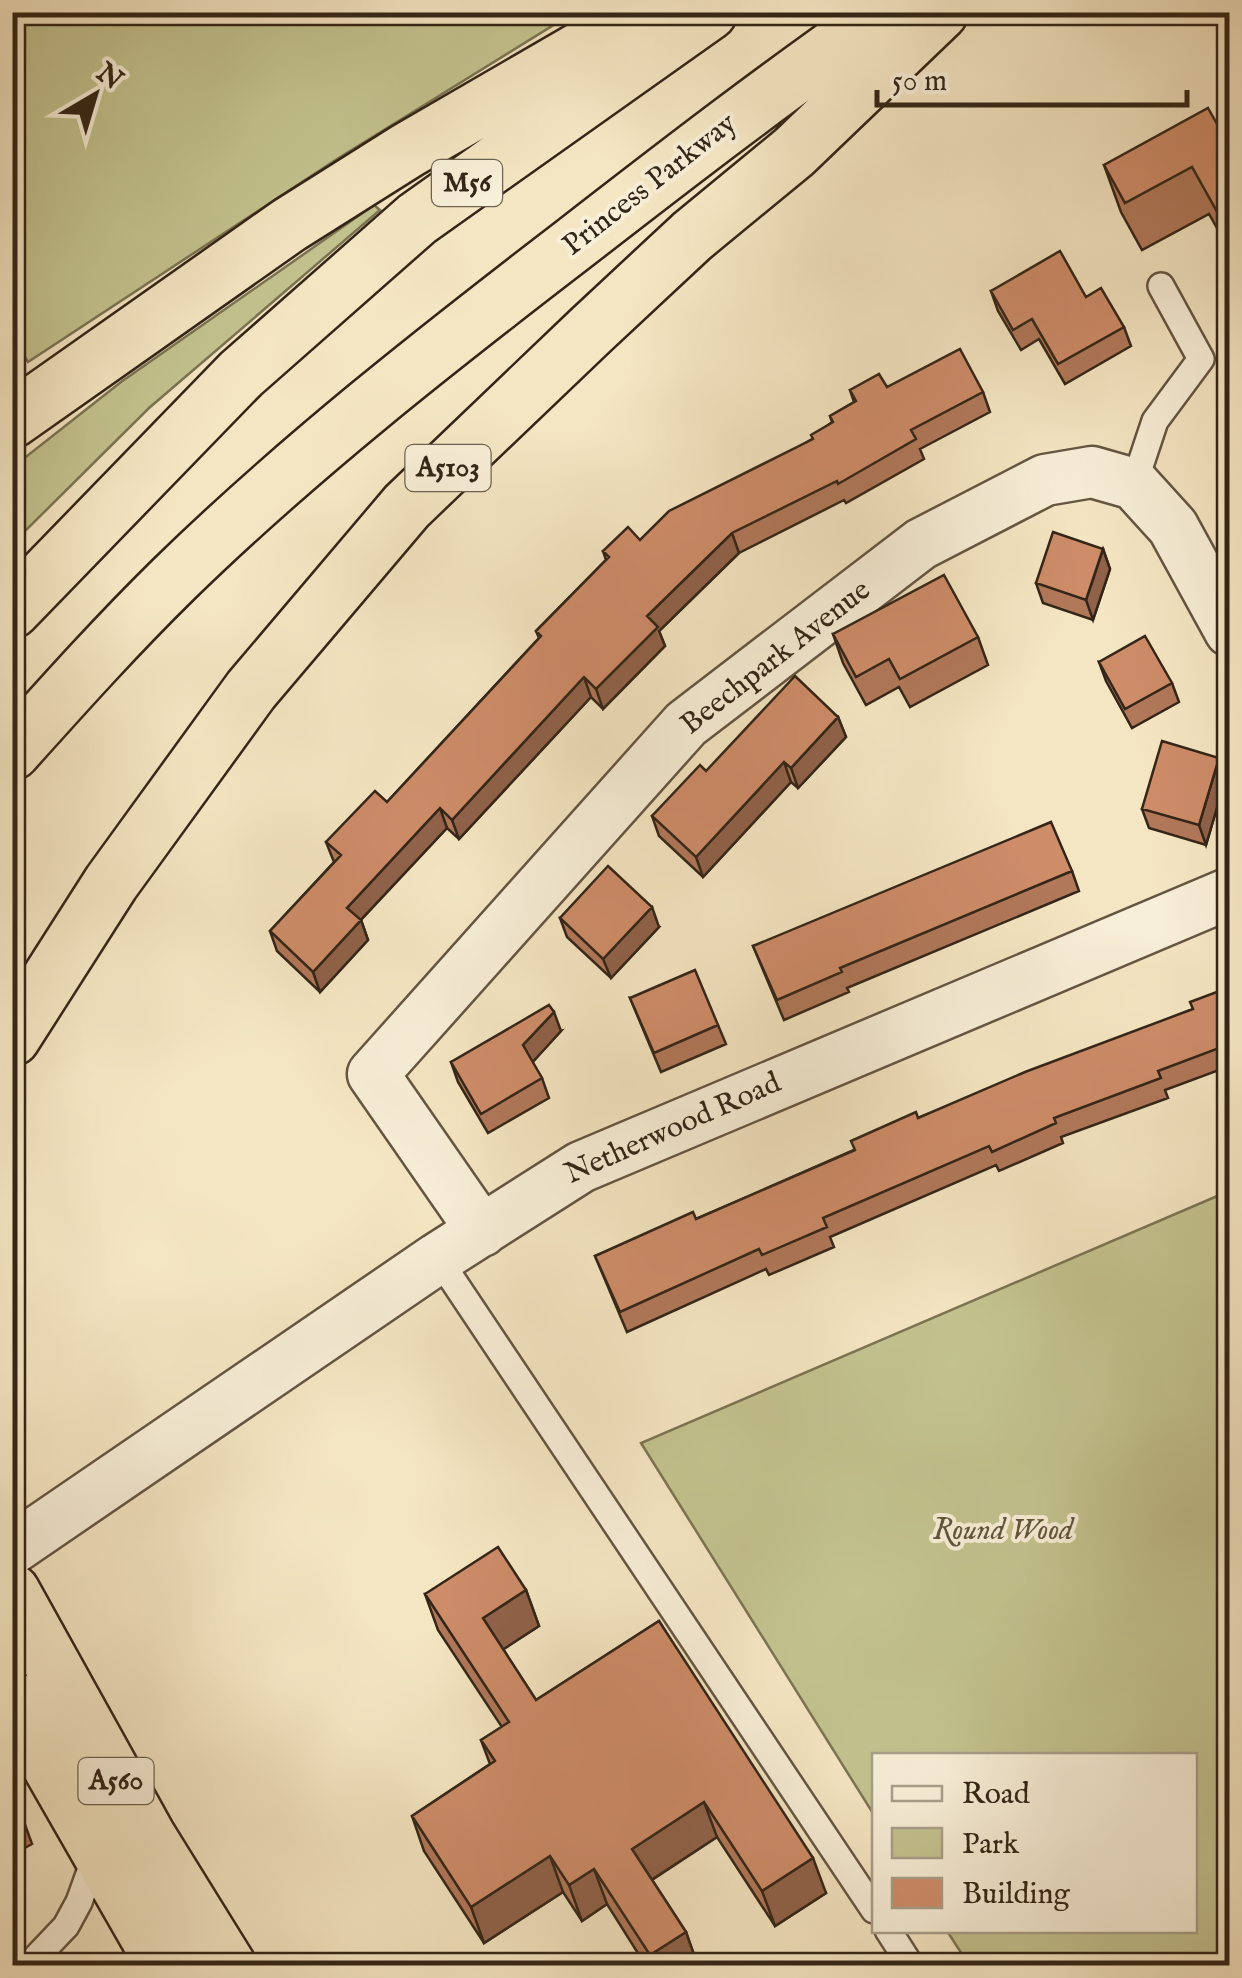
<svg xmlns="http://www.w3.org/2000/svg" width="1242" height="1978" font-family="'IM FELL English',serif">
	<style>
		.green { fill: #c3c38f; stroke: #7b7453; stroke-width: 2.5 }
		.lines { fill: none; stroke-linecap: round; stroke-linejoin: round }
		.lane-casing { stroke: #645542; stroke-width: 30 }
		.street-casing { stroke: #645542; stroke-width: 55 }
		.highway-casing { stroke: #332517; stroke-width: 60 }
		.lane { stroke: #f8efd8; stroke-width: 25 }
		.street { stroke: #f8efd8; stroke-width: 50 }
		.highway { stroke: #f5e6c3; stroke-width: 55 }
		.wall { fill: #b1785a; stroke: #332517; stroke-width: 2.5 }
		.shaded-wall { fill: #90624a; stroke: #332517; stroke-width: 2.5 }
		.building { fill: #ce8c69; stroke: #332517; stroke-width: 2.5 }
		.labels { text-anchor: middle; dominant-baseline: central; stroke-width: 8; stroke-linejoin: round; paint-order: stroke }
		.shield { fill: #f8efd8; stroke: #6e6251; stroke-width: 2.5 }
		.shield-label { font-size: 28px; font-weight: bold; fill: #332517 }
		.street-label { font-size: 30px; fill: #332517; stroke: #f8efd8 }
		.park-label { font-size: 30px; font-style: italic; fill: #5e543b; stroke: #f8efd8 }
	</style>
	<rect width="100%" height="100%" fill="#f5e6c3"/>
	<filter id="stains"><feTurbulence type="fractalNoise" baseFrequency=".002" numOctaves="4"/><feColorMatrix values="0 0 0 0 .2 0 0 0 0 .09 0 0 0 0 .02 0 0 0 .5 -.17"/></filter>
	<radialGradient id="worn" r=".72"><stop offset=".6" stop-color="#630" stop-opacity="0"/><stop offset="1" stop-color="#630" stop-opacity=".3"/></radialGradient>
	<path class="green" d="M12,13l1,-1 560,1 -236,146 -309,203 -16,-27z
		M374,205l6,5 -231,198 -136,135v-76l108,-85z
		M1229,1191v774h-260l-22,-34 247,-1v-174h-320v59l-233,-372z"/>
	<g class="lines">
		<defs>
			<path id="lane" d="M1134,484l21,-63 46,-62 -40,-73
				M438,1258l436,652
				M888,1930l23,36
				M28,1966l38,-40 13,-24 18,-50"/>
			<path id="street" d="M482,1231l-109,-157 313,-350 235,-180 124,-64 47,-8 42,12 39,43 57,104
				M12,1549l426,-291 143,-91 649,-274"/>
			<path id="highway" d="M12,420l277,-195 119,-75 238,-138
				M12,610l229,-236 176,-155 292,-207
				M12,752c53,-59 105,-117 161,-172 125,-122 263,-230 401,-336 103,-80 204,-158 311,-232
				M12,1038l99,-155 140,-193 156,-184 183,-175 102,-95 102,-84 146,-140
				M12,1592l136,245 80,129
				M12,1699l153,267"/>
		</defs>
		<use href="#lane" class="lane-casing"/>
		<use href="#street" class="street-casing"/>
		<use href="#highway" class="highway-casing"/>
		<use href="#lane" class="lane"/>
		<use href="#street" class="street"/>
		<use href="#highway" class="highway"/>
	</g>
	<path class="wall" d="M1230,147v104l-21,-37 -67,36 -21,-38 -17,-47z
		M991,291l95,6 38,30 7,19 -66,38 -26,-45 -18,11 -23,-39z
		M887,387l96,5 7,20 -70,37 4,10 -78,44 -2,-3 -105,53 -80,78 6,15 -62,63 -12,-12 -132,142 -12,-11 -86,92 7,20 -48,52 -43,-41 -7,-20 64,-69 -8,-20 61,-40 152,-164 -3,-7 70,-71 -3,-9 37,-11 172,-101 20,-17 -2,-6 24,-14 -4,-12z
		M1103,549l7,20 -17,51 -50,-17 -7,-20z
		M833,634l145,3 10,28 -78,42 -11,-20 -33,18 -23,-42z
		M1099,662l73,21 7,19 -47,26 -26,-47z
		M838,717l8,20 -48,51 -7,-6 -88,95 -44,-41 -7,-20 54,-45z
		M1219,758l7,19 -20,68 -57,-17 -7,-19z
		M1072,871l7,20 -232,97 2,4 -65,28 -31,-74z
		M560,918l99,9 -48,51 -44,-41z
		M1230,987v79l-65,24 3,8 -107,39 2,6 -64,28 -3,-6 -166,72 4,10 -65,28 -3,-6 -139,63 -32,-76 101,-37 158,-69 64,-32 275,-109z
		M630,998l88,27 8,19 -65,28z
		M561,1031l-29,31 10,16 7,20 -61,35 -30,-51 -7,-20z
		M526,1590l13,36 -36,23 33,51 123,-79 167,272 -51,33 -58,-89 -65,43 34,52 12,34h-52l-39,-62 -25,17 -19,-29 -79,51 -60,-92 -12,-35 78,-52 -9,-24 21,-13 -64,-97 -13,-36z
		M12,1797l7,11 13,36 -20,11z"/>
	<path class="shaded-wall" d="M732,533l7,20 -80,78 6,15 -62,63 -7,-20 51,-73z
		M1103,549l7,20 -17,51 -7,-20z
		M584,677l7,20 -132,142 -7,-19z
		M838,717l8,20 -48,51 -7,-20z
		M1219,758l7,19 -20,68 -7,-20z
		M784,762l7,20 -88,95 -7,-20z
		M440,808l7,20 -93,99 -7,-19z
		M652,907l7,20 -48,51 -8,-19z
		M361,920l7,20 -48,52 -7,-20z
		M554,1012l7,19 -31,34 -7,-20z
		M526,1590l13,36 -43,28 -13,-36z
		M704,1802l13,35 -72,47 -13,-35z
		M550,1856l13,36 -79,51 -13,-36z
		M813,1858l13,35 -51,33 -13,-35z
		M594,1869l13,35 -25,17 -13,-36z
		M686,1932l12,34h-44l-4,-11z"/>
	<path class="building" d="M1208,108l22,39v88l-38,-68 -67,36 -21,-38z
		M1060,251l26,46 15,-9 23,39 -66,37 -26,-45 -19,11 -22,-39z
		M960,349l23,43 -72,38 5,9 -78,45 -1,-3 -105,52 -85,83 11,11 -62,62 -12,-12 -132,143 -12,-12 -93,100 14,12 -48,52 -43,-41 71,-76 -15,-13 49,-51 12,11 154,-166 -5,-5 73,-74 -6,-6 25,-24 12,13 29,-29 144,-72 -2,-4 22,-13 -3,-6 26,-15 -6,-11 29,-16 8,13z
		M1053,532l50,17 -17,51 -50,-17z
		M944,575l34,62 -78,42 -11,-20 -33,18 -23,-43z
		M1145,636l27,47 -47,26 -26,-47z
		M795,676l43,41 -47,51 -7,-6 -88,95 -44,-41 48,-51 6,6z
		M1162,741l57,17 -20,67 -57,-16z
		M1051,822l21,49 -232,97 2,4 -65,28 -24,-54z
		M608,866l44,41 -49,52 -43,-41z
		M695,970l23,55 -64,28 -24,-55z
		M1230,987v57l-72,27 3,7 -107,40 2,5 -64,29 -3,-6 -166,72 4,9 -65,28 -3,-6 -139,63 -25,-56 98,-44 3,7 159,-69 -4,-9 65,-29 2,6 107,-46 168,-63 -3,-7z
		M549,1005l5,7 -31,33 19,33 -61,36 -30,-52z
		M498,1547l28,43 -43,28 53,82 123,-79 154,237 -51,33 -58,-89 -72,47 54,83 -36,23 -56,-86 -25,16 -19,-29 -79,51 -59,-91 83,-55 -14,-21 28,-18 -84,-128z
		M12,1797l7,11 -7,4z"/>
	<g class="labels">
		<g class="shield">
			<rect x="432" y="160" width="70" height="46" rx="8"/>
			<rect x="405.5" y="445" width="85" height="46" rx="8"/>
			<rect x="78.5" y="1758" width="75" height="46" rx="8"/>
		</g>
		<g class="shield-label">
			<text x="467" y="183">M56</text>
			<text x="448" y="468">A5103</text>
			<text x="116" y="1781">A560</text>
		</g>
		<g class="street-label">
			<text transform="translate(650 185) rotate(-38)">Princess Parkway</text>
			<text transform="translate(776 658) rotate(-38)">Beechpark Avenue</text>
			<text transform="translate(673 1129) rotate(-24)">Netherwood Road</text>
		</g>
		<g class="park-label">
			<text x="1003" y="1531">Round Wood</text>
		</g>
	</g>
	<rect width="1242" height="1978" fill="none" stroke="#f5e6c3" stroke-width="50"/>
	<rect x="15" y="15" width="1212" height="1948" fill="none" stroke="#332517" stroke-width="5"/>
	<rect x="25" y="25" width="1192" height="1928" fill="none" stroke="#332517" stroke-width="2.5"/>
	<rect x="872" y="1753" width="325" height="180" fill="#f8efd8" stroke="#a99e8b" stroke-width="2.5"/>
	<rect x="892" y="1786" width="50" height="15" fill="#f8efd8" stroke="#a99e8b" stroke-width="2.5"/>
	<text x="962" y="1803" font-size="30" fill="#332517">Road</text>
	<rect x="892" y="1828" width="50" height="30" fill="#c3c38f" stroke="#a99e8b" stroke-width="2.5"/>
	<text x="962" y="1853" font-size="30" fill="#332517">Park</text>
	<rect x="892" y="1878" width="50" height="30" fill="#ce8c69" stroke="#a99e8b" stroke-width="2.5"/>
	<text x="962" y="1903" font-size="30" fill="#332517">Building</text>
	<g transform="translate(95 95) rotate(38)" stroke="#f8efd8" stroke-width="8" paint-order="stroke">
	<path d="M0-8L18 38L0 25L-18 38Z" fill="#332517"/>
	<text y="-15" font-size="28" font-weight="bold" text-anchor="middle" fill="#332517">N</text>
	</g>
	<path d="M877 90v15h310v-15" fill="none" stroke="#332517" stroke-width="5"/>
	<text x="892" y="90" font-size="30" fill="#332517" stroke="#f8efd8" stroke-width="8" paint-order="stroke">50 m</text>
	<rect width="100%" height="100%" filter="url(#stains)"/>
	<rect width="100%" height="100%" fill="url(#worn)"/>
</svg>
